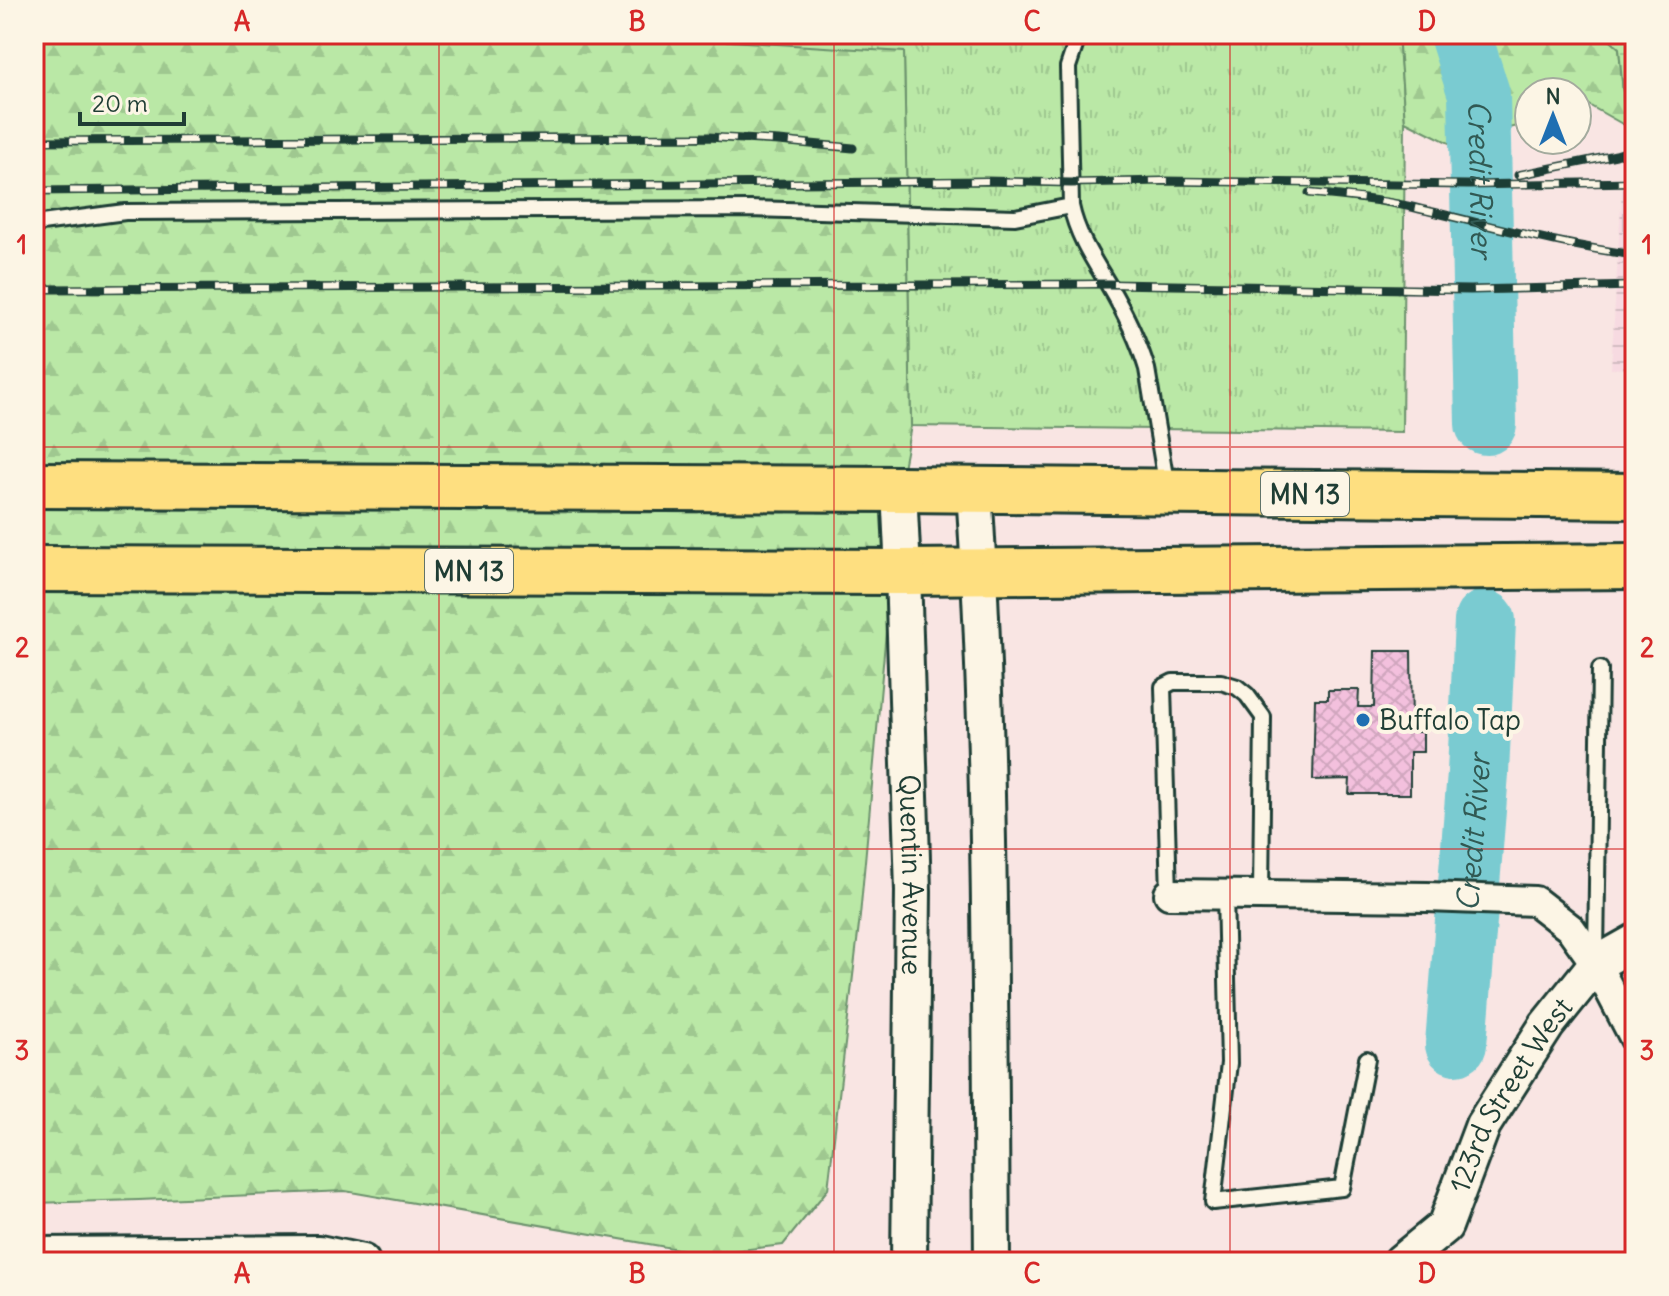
<svg xmlns="http://www.w3.org/2000/svg" width="1669" height="1296" font-family="Delius,sans-serif">
	<style>
		.industrial { fill: url(#industrial-grid) }
		.grass { fill: url(#grass-tufts); stroke: #6c926d; stroke-width: 2 }
		.forest { fill: url(#forest-firs); stroke: #6c926d; stroke-width: 2 }
		.wetland { fill: url(#wetland-marsh); stroke: #6c926d; stroke-width: 2 }
		.lines { fill: none; stroke-linecap: round; stroke-linejoin: round }
		.river { stroke: #7acbd1; stroke-width: 62 }
		.building { fill: url(#building-cross-hatch); stroke: #1f3d34; stroke-width: 2 }
		.service-casing { stroke: #1f3d34; stroke-width: 20 }
		.minor-casing { stroke: #1f3d34; stroke-width: 34 }
		.tertiary-casing { stroke: #1f3d34; stroke-width: 40 }
		.trunk-casing { stroke: #1f3d34; stroke-width: 50 }
		.motorway-casing { stroke: #1f3d34; stroke-width: 50 }
		.service { stroke: #fcf5e5; stroke-width: 14 }
		.minor { stroke: #fcf5e5; stroke-width: 28 }
		.tertiary { stroke: #fcf5e5; stroke-width: 34 }
		.trunk { stroke: #fedf80; stroke-width: 44 }
		.motorway { stroke: #fedf80; stroke-width: 44 }
		.rail-casing { stroke: #1f3d34; stroke-width: 9 }
		.rail { stroke: #fcf5e5; stroke-width: 6; stroke-dasharray: 18; stroke-linecap: butt }
		.grid { fill: none; stroke: #d62828; stroke-width: 2; stroke-opacity: 0.55 }
		.poi-dot { fill: #1f6fb2; stroke: #fcf5e5; stroke-width: 3 }
		.labels { text-anchor: middle; dominant-baseline: central; stroke-width: 8; stroke-linejoin: round; paint-order: stroke }
		.shield { fill: #fcf5e5; stroke: #617469; stroke-width: 2 }
		.shield-label { font-size: 26px; font-weight: bold; fill: #1f3d34 }
		.poi-label { font-size: 28px; fill: #1f3d34; stroke: #fcf5e5; text-anchor: start }
		.street-label { font-size: 28px; fill: #1f3d34; stroke: #fcf5e5 }
		.water-label { font-size: 30px; font-style: italic; fill: #315953; stroke: #fcf5e5 }
		.neatline { fill: none; stroke: #d62828; stroke-width: 3 }
		.grid-label { font-size: 26px; text-anchor: middle; font-weight: bold; fill: #d62828 }
	</style>
	<defs>
		<pattern id="industrial-grid" width="8" height="8" patternUnits="userSpaceOnUse" patternTransform="scale(2)"><rect width="8" height="8" fill="#f7dae1"/><path d="M0 4h8M4 0v8" fill="none" stroke="#d3bcc2"/></pattern>
		<pattern id="grass-tufts" width="24" height="20" patternUnits="userSpaceOnUse" patternTransform="scale(2)"><rect width="24" height="20" fill="#bae8a6"/><path d="M3 7l-1-3M5 7V3M7 7l1-3M15 17l-1-3M17 17v-4M19 17l1-3" fill="none" stroke="#9fc890"/></pattern>
		<pattern id="forest-firs" width="22" height="20" patternUnits="userSpaceOnUse" patternTransform="scale(2)"><rect width="22" height="20" fill="#bae8a6"/><path d="M5 1l3.5 6h-7zM16 11l3.5 6h-7z" fill="#9fc890"/></pattern>
		<pattern id="wetland-marsh" width="20" height="14" patternUnits="userSpaceOnUse" patternTransform="scale(2)"><rect width="20" height="14" fill="#bae8a6"/><path d="M1 5h8M5 5V1M11 12h8M15 12V8" fill="none" stroke="#9fc890"/></pattern>
		<pattern id="building-cross-hatch" width="8" height="8" patternUnits="userSpaceOnUse" patternTransform="scale(2)"><rect width="8" height="8" fill="#f3c0dd"/><path d="M0 0l8 8M0 8l8-8" fill="none" stroke="#d0a6be"/></pattern>
	</defs>
	<rect width="100%" height="100%" fill="#f9e5e3"/>
	<filter id="ink" filterUnits="userSpaceOnUse"><feTurbulence type="fractalNoise" baseFrequency=".0125" numOctaves="2"/><feDisplacementMap in="SourceGraphic" scale="16" xChannelSelector="R" yChannelSelector="G"/><feConvolveMatrix kernelMatrix="1 2 1 2 8 2 1 2 1" color-interpolation-filters="sRGB"/></filter>
	<g filter="url(#ink)">
		<path class="industrial" d="M1635,125v243l-24,1 15,-243z"/>
		<path class="grass" d="M621,34h777l7,87 -3,311 -491,-6 -7,-373z"/>
		<path class="forest" d="M34,34h587l283,18 7,374 -12,63 -39,427 -32,273 -45,56 -77,9 -361,-63 -206,9 -105,3z
			M1398,34h205l16,14 7,78 -41,-23 -8,3v-14h-48v31l-80,20 -44,-22z"/>
		<path class="wetland" d="M1603,34h32v91l-9,1 -7,-78z"/>
		<g class="lines">
			<g class="river">
				<path id="s1" d="M1460,34l19,60 7,330"/>
				<path id="s2" d="M1456,1044l22,-271 7,-152"/>
			</g>
		</g>
		<path class="building" d="M1375,651h36l1,81h11v20h-13v42h-61l1,-15 -37,1 2,-81h13v-9h31l-1,17h16z"/>
		<g class="lines">
			<defs>
				<path id="service" d="M1079,34l-11,33 3,139c6,29 22,53 37,78 16,27 30,55 39,85l20,119
					M34,224l91,-12 625,-3 265,8 56,-11
					M1169,894l-6,-207 10,-5h48l16,5 10,8 16,22 -2,177
					M1225,894l4,169 -16,139 129,-14 25,-129
					M1596,956l4,-287"/>
				<path id="minor" d="M1169,894l258,3 108,4 36,28 25,35 39,75"/>
				<g id="tertiary">
					<path id="s3" d="M899,489l4,83 10,319 -4,371"/>
					<path d="M974,490c17,257 16,515 18,772"/>
					<path d="M34,1255l285,-2 43,9"/>
					<path id="s4" d="M1401,1262l44,-36 38,-101 64,-100 49,-61 39,-22"/>
				</g>
				<path id="trunk" d="M899,489l736,7
					M903,572l732,-6"/>
				<path id="motorway" d="M34,485l865,4
					M34,569l869,3"/>
			</defs>
			<use href="#service" class="service-casing"/>
			<use href="#minor" class="minor-casing"/>
			<use href="#tertiary" class="tertiary-casing"/>
			<use href="#trunk" class="trunk-casing"/>
			<use href="#motorway" class="motorway-casing"/>
			<use href="#service" class="service"/>
			<use href="#minor" class="minor"/>
			<use href="#tertiary" class="tertiary"/>
			<use href="#trunk" class="trunk"/>
			<use href="#motorway" class="motorway"/>
			<defs>
				<path id="rail" d="M34,141l674,-4 71,4 74,7
					M1518,175l98,-20 19,-6
					M34,191l952,-10 85,2 91,-2 307,4 166,-3
					M1309,193c33,3 66,6 98,13 76,17 150,39 228,49
					M34,289l1074,-5 362,6 165,-4"/>
			</defs>
			<use href="#rail" class="rail-casing"/>
			<use href="#rail" class="rail"/>
		</g>
	</g>
	<path class="grid" d="M439,34v1228M834,34v1228M1230,34v1228M34,447h1601M34,849h1601"/>
	<circle class="poi-dot" cx="1363" cy="720" r="8"/>
	<g class="labels">
		<g class="shield">
			<rect x="1261" y="472" width="88" height="44" rx="6"/>
			<rect x="425" y="549" width="88" height="44" rx="6"/>
		</g>
		<g class="shield-label">
			<text x="1305" y="494">MN 13</text>
			<text x="469" y="571">MN 13</text>
		</g>
		<g class="poi-label">
			<text x="1379" y="720">Buffalo Tap</text>
		</g>
		<g class="street-label">
			<text stroke="none"><textPath href="#s3" startOffset="386">Quentin Avenue</textPath></text>
			<text stroke="none"><textPath href="#s4" startOffset="204">123rd Street West</textPath></text>
		</g>
		<g class="water-label">
			<text stroke="none"><textPath href="#s1" startOffset="148">Credit River</textPath></text>
			<text stroke="none"><textPath href="#s2" startOffset="212">Credit River</textPath></text>
		</g>
	</g>
	<rect width="1669" height="1296" fill="none" stroke="#fcf5e5" stroke-width="88"/>
	<g transform="translate(1553 116)"><circle r="38" fill="#fcf5e5" stroke="#a4ab9e" stroke-width="2"/>
	<path d="M0-6L14 30L0 20L-14 30Z" fill="#1f6fb2"/>
	<text y="-12" font-size="22" font-weight="bold" text-anchor="middle" fill="#1f3d34">N</text>
	</g>
	<path d="M80 112v12h104v-12" fill="none" stroke="#1f3d34" stroke-width="4"/>
	<text x="92" y="112" font-size="24" fill="#1f3d34" stroke="#fcf5e5" stroke-width="6" paint-order="stroke">20 m</text>
	<rect x="44" y="44" width="1581" height="1208" class="neatline"/>
	<g class="grid-label">
		<text x="242" y="31">A</text>
		<text x="637" y="31">B</text>
		<text x="1032" y="31">C</text>
		<text x="1427" y="31">D</text>
		<text x="22" y="254">1</text>
		<text x="1647" y="254">1</text>
		<text x="22" y="657">2</text>
		<text x="1647" y="657">2</text>
		<text x="22" y="1060">3</text>
		<text x="1647" y="1060">3</text>
		<text x="242" y="1283">A</text>
		<text x="637" y="1283">B</text>
		<text x="1032" y="1283">C</text>
		<text x="1427" y="1283">D</text>
	</g>
</svg>
